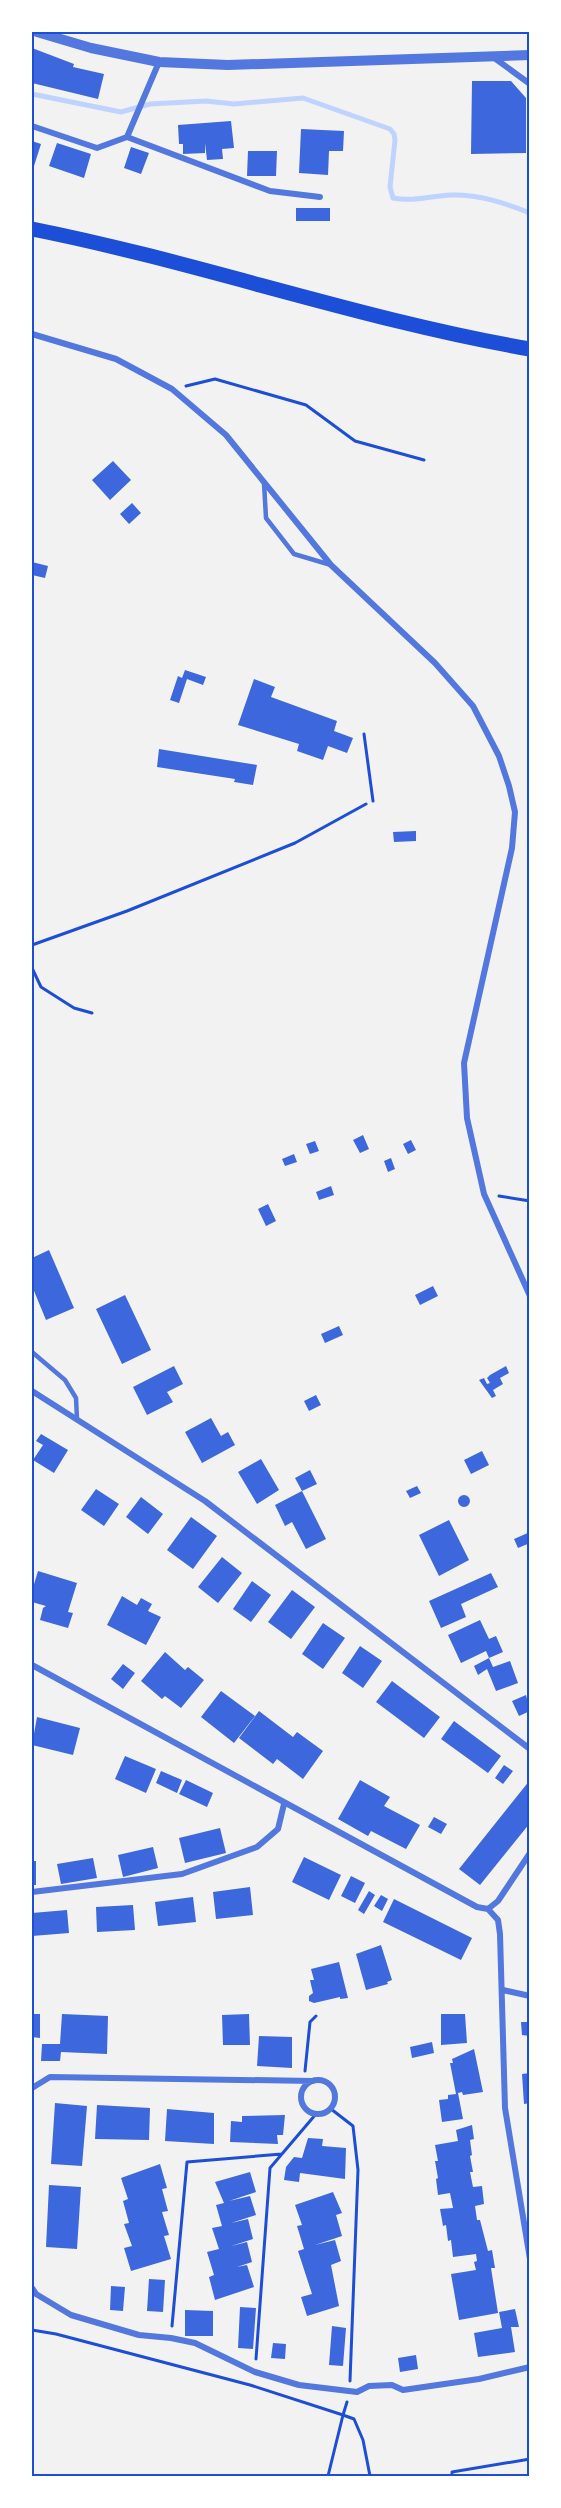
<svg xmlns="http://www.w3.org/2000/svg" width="561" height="2508" font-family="'Work Sans',sans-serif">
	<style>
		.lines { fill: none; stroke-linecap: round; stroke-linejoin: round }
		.stream { stroke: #bfd3fe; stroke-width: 5 }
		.building { fill: #3d67dc }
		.path { stroke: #1d4ed8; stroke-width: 3 }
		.service { stroke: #5277de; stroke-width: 4.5 }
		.minor { stroke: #5277de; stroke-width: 6 }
		.tertiary { stroke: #5277de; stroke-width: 10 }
		.primary { stroke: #1d4ed8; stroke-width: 15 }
		.neatline { fill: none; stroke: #1d4ed8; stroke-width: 2 }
	</style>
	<rect width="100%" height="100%" fill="#f2f2f2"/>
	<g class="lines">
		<path class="stream" d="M32,94l89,18 29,-8 56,-3 28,3 69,-6 87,31 4,5 1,6 -5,47 3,11c19,4 39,-2 58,-3 27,-1 54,8 79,18"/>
	</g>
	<path class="building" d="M32,48l42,16 -1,3 31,7 -6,25 -66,-16z
		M472,81h39l15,17v55l-55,1z
		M231,121l3,27 -12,1 1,10 -16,1 -2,-17v10l-22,1v-10h-4l-1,-19z
		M301,129l43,2 -1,20h-14l-1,24 -29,-2z
		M32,141l9,3 -7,22 -2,-1z
		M57,143l34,11 -7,24 -35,-12z
		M131,147l18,6 -8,21 -17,-6z
		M248,151h29l-1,25h-29z
		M296,208h34v13h-34z
		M113,461l18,19 -21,20 -18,-20z
		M132,503l9,10 -12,11 -9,-10z
		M32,562l16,4 -3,12 -13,-3z
		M185,670l21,7 -3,8 -16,-6 -8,24 -9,-3 8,-24 4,2z
		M254,679l21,8 -4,10 66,24 -3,10 19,7 -6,15 -19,-7 -5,14 -26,-9 2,-7 -61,-19z
		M159,749l98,16 -4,20 -19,-3 1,-3 -78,-12z
		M416,831v10l-22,1 -1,-10z
		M363,1135l6,14 -9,4 -7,-13z
		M411,1140l5,10 -8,4 -5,-10z
		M315,1141l4,10 -9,3 -4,-10z
		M294,1154l3,8 -12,4 -3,-7z
		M391,1158l4,11 -7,3 -4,-11z
		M331,1186l3,9 -15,5 -3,-8z
		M268,1204l8,17 -10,5 -8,-17z
		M49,1250l25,58 -28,12 -14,-34v-28z
		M433,1286l5,10 -18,9 -5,-10z
		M125,1295l26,55 -29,14 -26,-55z
		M339,1326l4,9 -18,8 -4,-9z
		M174,1366l9,18 -16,8 6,10 -26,13 -14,-28z
		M506,1366l3,7 -9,5 3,6 -10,6 3,6 -4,2 -13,-18 5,-2 3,6 3,-1 -3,-5 3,-3z
		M316,1395l5,10 -12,6 -5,-10z
		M211,1418l10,18 7,-4 7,13 -33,18 -17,-31z
		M41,1434l27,16 -14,23 -21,-13 10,-15 -7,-4z
		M482,1451l7,14 -18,9 -7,-14z
		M261,1459l18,31 -22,14 -19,-32z
		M310,1470l7,14 -15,7 24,48 -20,10 -14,-27 -7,4 -10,-21 27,-14 -7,-13z
		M417,1486l4,7 -11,5 -4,-7z
		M96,1489l23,15 -15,22 -23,-16z
		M458 1501a6 6 0 1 1 12 0a6 6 0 1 1-12 0Z
		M141,1497l22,17 -15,20 -22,-17z
		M191,1517l26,19 -24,33 -26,-19z
		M449,1520l20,40 -30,16 -20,-41z
		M530,1532v11l-12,5 -4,-9z
		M222,1557l20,16 -24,30 -20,-16z
		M38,1571l39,12 -9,29 5,1 -5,15 -28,-8 3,-12 3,-2 -14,-4v-11z
		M491,1573l7,14 -37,17 5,13 -25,11 -12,-27z
		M252,1581l19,14 -20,27 -18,-13z
		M292,1590l23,17 -24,32 -23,-17z
		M122,1596l15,9 4,-7 11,6 -4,7 13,6 -15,28 -39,-20z
		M480,1620l9,19 7,-3 7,16 -14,6 -3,-7 -25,12 -13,-28z
		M323,1623l22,15 -22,31 -21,-15z
		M360,1646l22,15 -19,27 -21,-15z
		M165,1652l20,18 3,-3 16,13 -23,28 -16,-12 -3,3 -21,-18z
		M489,1658l4,9 17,-6 8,22 -22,8 -9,-22 -9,6 -4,-9z
		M123,1664l12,9 -12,16 -12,-10z
		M392,1681l48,36 -16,21 -48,-36z
		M221,1691l34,25 -21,27 -33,-26z
		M526,1695l4,16 -11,5 -7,-15z
		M259,1711l34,26 4,-5 26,19 -20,28 -26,-20 -4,5 -34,-26z
		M37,1717l43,11 -7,27 -41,-10z
		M454,1721l47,35 -13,17 -47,-34z
		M125,1756l31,13 -10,24 -31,-14z
		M504,1765l9,6 -10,13 -8,-6z
		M161,1771l21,9 -5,13 -21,-10z
		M186,1780l27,13 -6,14 -28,-13z
		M360,1780l30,17 -6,9 36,19 -14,24 -35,-18 -3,5 -30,-17z
		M530,1780v43l-50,62 -21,-16z
		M434,1817l13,7 -6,10 -13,-7z
		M220,1828l6,25 -41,10 -6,-25z
		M153,1847l5,21 -35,9 -5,-22z
		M304,1857l37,18 -12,25 -37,-18z
		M93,1858l4,20 -36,6 -4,-20z
		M32,1861h4v24h-4z
		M351,1876l14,7 -10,20 -14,-7z
		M250,1887l3,28 -37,4 -3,-27z
		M369,1891l6,4 -11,19 -6,-4z
		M381,1895l7,4 -6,12 -8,-5z
		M193,1897l3,25 -38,4 -3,-24z
		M394,1899l78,39 -11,22 -78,-38z
		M133,1905l2,25 -38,2 -1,-25z
		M67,1910l2,23 -37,3v-23z
		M381,1945l11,35 -5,2 1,2 -22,6 -10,-36z
		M339,1962l9,36 -8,1v-2l-26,6 -5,-2v-5l4,-3 -3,-13h4l-3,-11z
		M32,2014h8v24l-8,-1z
		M62,2014l46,2 -1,38 -46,-2 -1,9h-19l1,-17h18z
		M249,2014l1,31h-27l-1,-30z
		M441,2014h24l2,29 -26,2z
		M521,2022h9v14l-8,-1z
		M259,2036l33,1v31l-35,-2z
		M432,2042l2,11 -22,5 -2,-11z
		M474,2049l9,43 -20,3 -1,-3 -4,1 5,26 -21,3 -3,-22 9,-1v-4l8,-1 -6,-31h3l-1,-4z
		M530,2073v30l-6,1 -2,-30z
		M55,2103l32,3 -5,60 -31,-2z
		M97,2105l53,3 -1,32 -54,-1z
		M167,2109l47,4v31l-49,-3z
		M285,2115l-2,20h-6l1,9 -48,-2 1,-21 11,1v-6z
		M472,2125l2,14 -4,1 2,15 -2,1 3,16h-3l3,15 9,-1 2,18 -9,2 2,14h3l8,31 4,-1 3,18h-4l7,45 -39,7 -8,-46 25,-4 -2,-8 3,-1 -1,-7 -23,3 -2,-17 -3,1 -2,-16 -3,1 -3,-17 13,-1 -3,-15 -12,2 -2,-16 2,-1 -3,-17h3l-3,-16 23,-4 -2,-11z
		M308,2138l15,1 -1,7 24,2 -1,31 -45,-6 -1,9 -15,-2 2,-13 8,-10 8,1z
		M160,2164l7,24 -5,1 6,22 -6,1 7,23 -5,1 7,23 -40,12 -7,-23 8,-2 -8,-22 5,-1 -6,-22 5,-2 -7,-21z
		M250,2172l6,20 -27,9 21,-5 6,19 -25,8 17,-4 5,20 -22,7 16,-4 5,20 -15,5 10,-2 7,22 -39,13 -6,-23 5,-2 -7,-23 12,-3 -7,-21 10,-2 -6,-21 8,-2 -9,-21z
		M49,2185l32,2 -4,62 -31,-2z
		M333,2192l9,21 -6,2 6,21 -27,9 20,-5 6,21 -10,4 8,41 -32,10 -6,-19 11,-3 -14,-43 6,-2 -7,-23 5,-1 -7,-20z
		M149,2279l16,1 -2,32 -16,-1z
		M111,2286l14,1 -2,24 -13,-1z
		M240,2307l16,1 -3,41 -15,-1z
		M515,2309l4,18h-8l4,25 -37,5 -4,-24 28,-5 -3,-16z
		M185,2310l28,1v25h-28z
		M332,2326l14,2 -3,38 -14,-1z
		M273,2343l13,1 -1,15 -14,-1z
		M416,2355l2,14 -18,3 -2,-14z"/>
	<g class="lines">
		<path class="path" d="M186,386l29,-7 91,26 49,36 69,19
			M364,734l9,67
			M32,945l95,-34 168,-68 71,-39
			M32,968l9,19 33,21 18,5
			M499,1196l31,5
			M305,2071l5,-49 6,-6
			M331,2109l22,17 5,44 -8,211
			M172,2326l15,-164 95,-8
			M32,2330l24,4 194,51 93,30 4,-13
			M256,2359l14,-191 46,-54
			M328,2476l15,-61 11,4 9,21 7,36
			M452,2476v-4l78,-13"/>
		<path class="service" d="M264,483l2,35 28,36 37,11
			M32,1352l33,28 11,18 1,21"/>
		<path class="minor" d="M493,57l37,27
			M32,126l65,22 30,-11 32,-75
			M127,137l143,54 50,6
			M32,334l84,25 56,30 54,46 105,130 104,98 38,43 26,50 10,30 6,26 -3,36 -48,215 3,55 17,76 46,102
			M32,1391l173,110 325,248
			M32,1665l445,242 11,2
			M32,1892l150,-18 75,-27 21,-18 6,-25
			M488,1909l10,11 2,14 5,174 25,151
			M488,1909l10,-8 32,-48
			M503,1990l27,6
			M301 2097a17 17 0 1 1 34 0a17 17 0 1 1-34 0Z
			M32,2088l18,-11 263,4
			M32,2288l4,6 35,21 68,20 32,3 24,5 60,29 44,13 58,7 12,-6 23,-1 11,5 76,-11 51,-12"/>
		<path class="tertiary" d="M37,32l54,16 68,14 69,3 302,-10"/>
		<path class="primary" d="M32,229c167,33 329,91 498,120"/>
	</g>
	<rect width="561" height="2508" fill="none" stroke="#ffffff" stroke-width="66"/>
	<rect x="33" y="33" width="495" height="2442" class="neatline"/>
</svg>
